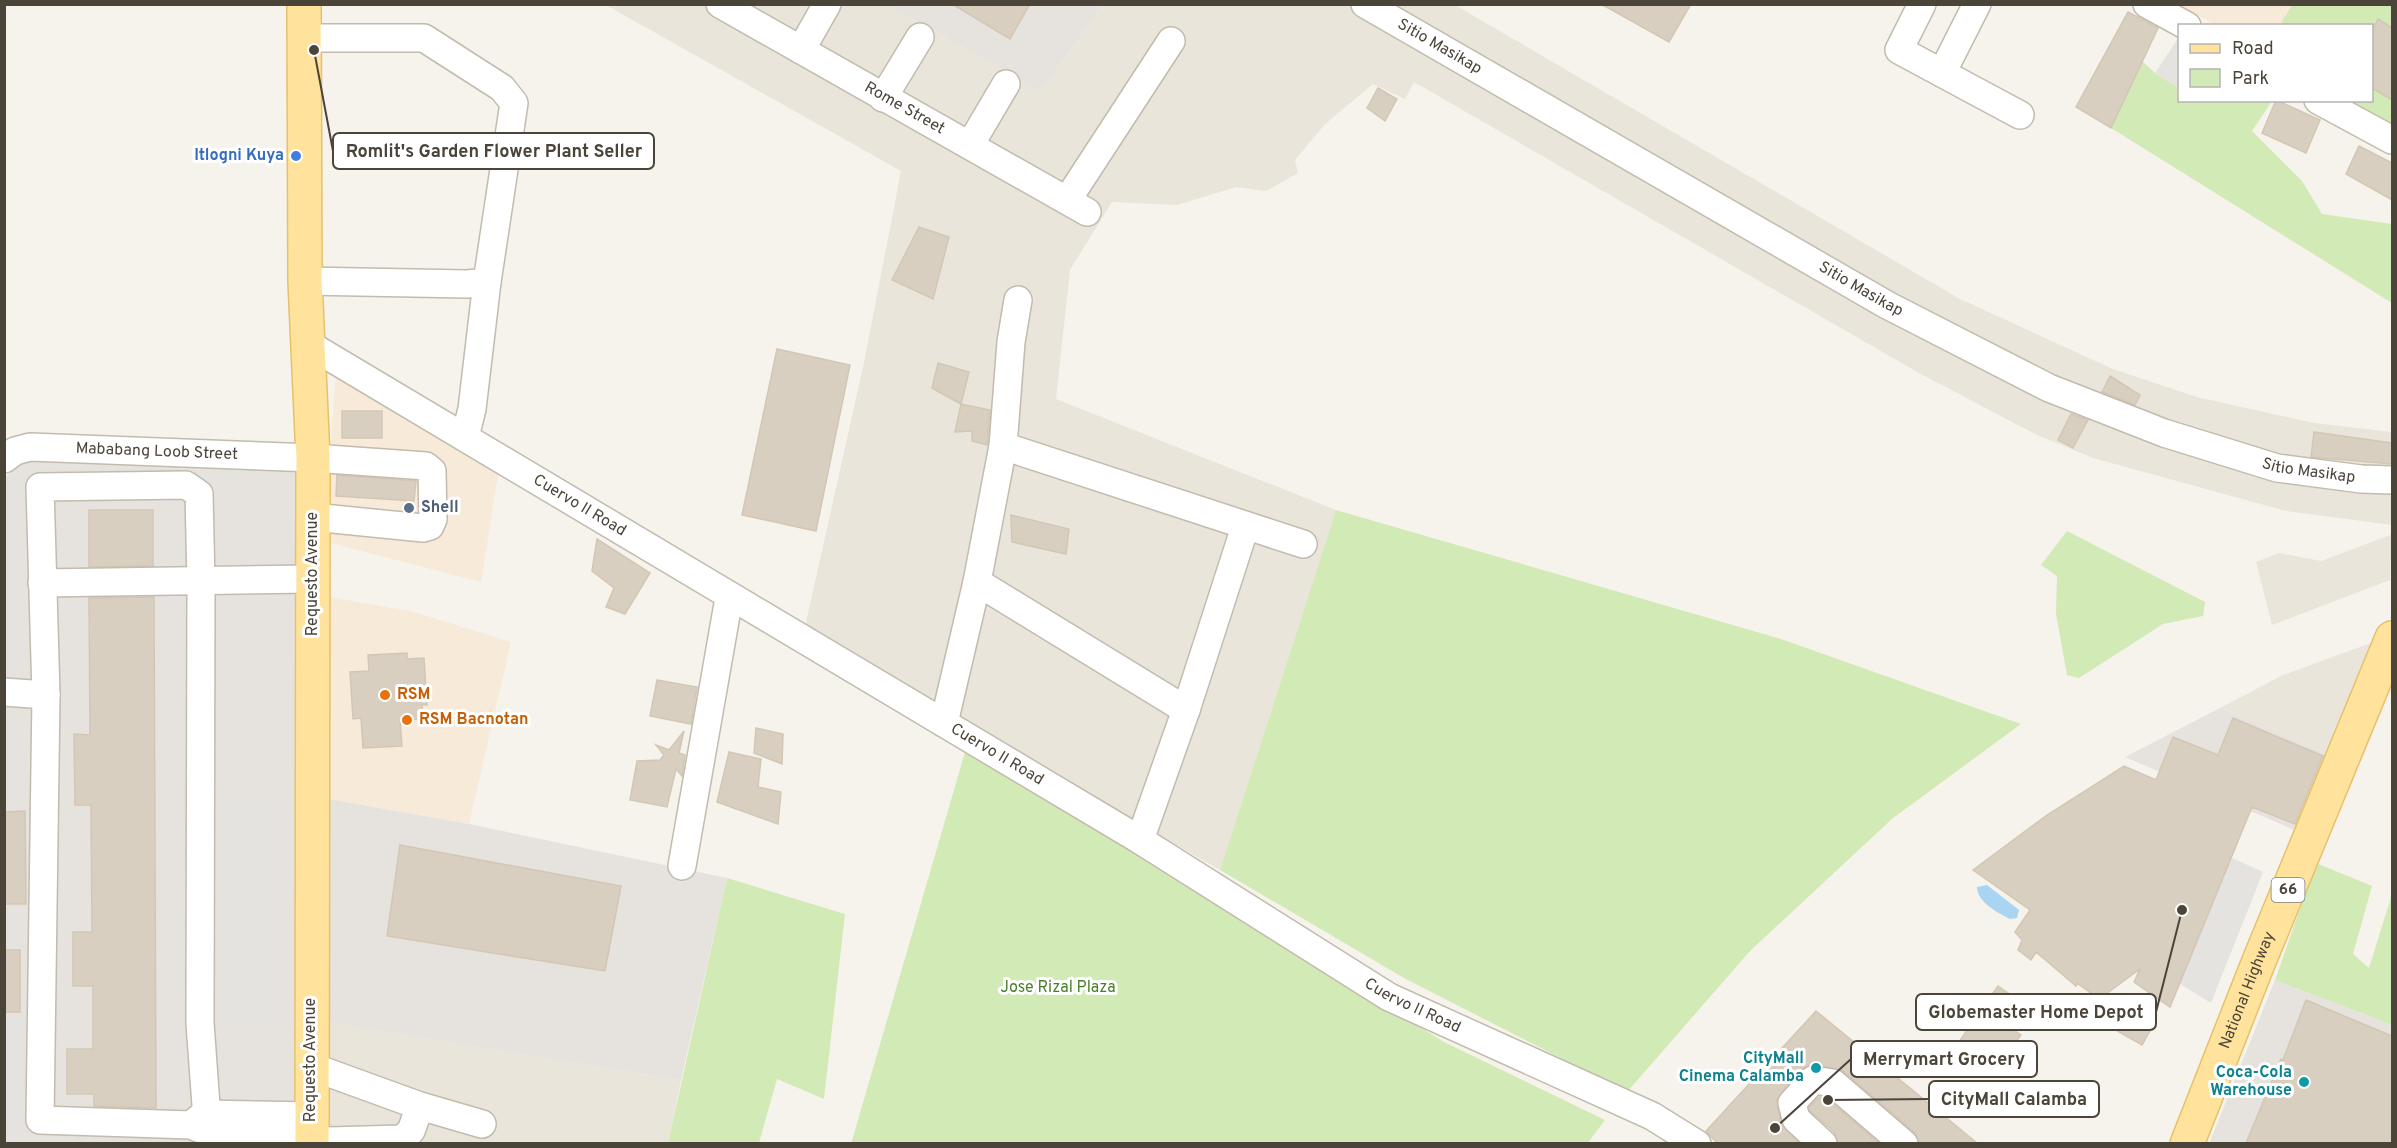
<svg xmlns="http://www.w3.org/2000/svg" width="2397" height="1148" font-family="Overpass,sans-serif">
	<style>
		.residential { fill: #eae5da }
		.commercial { fill: #f7ead8 }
		.industrial { fill: #e6e2dd }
		.green { fill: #d2eab5 }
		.parking { fill: #e5e3e0 }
		.water { fill: #a9d4f2 }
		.building { fill: #d8cfc1; stroke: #d3c7b4; stroke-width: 1.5 }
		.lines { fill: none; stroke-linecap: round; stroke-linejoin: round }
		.minor-casing { stroke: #c2bbae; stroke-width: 30 }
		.major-casing { stroke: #e6c16a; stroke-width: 36 }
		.minor { stroke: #fff; stroke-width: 27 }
		.major { stroke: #ffe39c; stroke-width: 33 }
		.shop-dot { fill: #3f7fe0; stroke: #fff; stroke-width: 2 }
		.service-dot { fill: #5c6f8a; stroke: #fff; stroke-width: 2 }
		.food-dot { fill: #e8710a; stroke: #fff; stroke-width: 2 }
		.culture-dot { fill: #0f9aa8; stroke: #fff; stroke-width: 2 }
		.labels { text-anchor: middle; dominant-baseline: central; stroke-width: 6; stroke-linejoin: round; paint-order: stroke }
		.shield { fill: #fff; stroke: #817c74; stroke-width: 1.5 }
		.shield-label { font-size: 15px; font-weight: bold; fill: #4b4439 }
		.street-label { font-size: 16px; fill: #4b4439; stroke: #fff }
		.shop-label { font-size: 16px; font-weight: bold; fill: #366cbe; stroke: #fff; text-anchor: end }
		.service-label { font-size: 16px; font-weight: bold; fill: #4e5e75; stroke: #fff; text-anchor: start }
		.food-label { font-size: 16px; font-weight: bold; fill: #c56008; stroke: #fff; text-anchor: start }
		.park-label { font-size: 16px; fill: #4a7f2a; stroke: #fff }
		.culture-label { font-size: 16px; font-weight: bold; fill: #0d838f; stroke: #fff; text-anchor: end }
		.leader { fill: none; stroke: #4b4439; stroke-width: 2 }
		.callout-dot { fill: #4b4439; stroke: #fff; stroke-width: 2 }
		.callout { fill: #fff; stroke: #4b4439; stroke-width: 2 }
		.callout-label { font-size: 18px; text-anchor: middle; font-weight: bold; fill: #4b4439 }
	</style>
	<rect width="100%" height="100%" fill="#f6f3ec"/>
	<path class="residential" d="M606,5h282l153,86 62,-86h352l505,294 153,70 84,28 117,26 78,9v93l-106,-14 -193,-53 -56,-23 -118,-62 -505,-291 -9,17 -32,-15 -48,40 -30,36 3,13 -32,18 -30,-4 -59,18 -65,-3 -42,68 -14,129 280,111 -116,360 -416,-239 60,-268 37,-192z
		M2392,528l-2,52 -118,45 -16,-63 23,-9 42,8 69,-26z
		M2371,643l-44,111 -107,-46 63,-33z
		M330,1023l351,57 -13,63 -340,1z"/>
	<path class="commercial" d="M2178,5h114l-13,21 -63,-1z
		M336,374l162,101 -17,107 -158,-41z
		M318,595l96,17 97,30 -42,182 -146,-26z"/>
	<path class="industrial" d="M888,5h215l-62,86z
		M27,459l271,12v672l-293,1v-667z
		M2220,708l107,46 -28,78 -174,-75z
		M323,798l146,26 258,54 -46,202 -351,-57z
		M2275,980l117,45v118l-183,1z"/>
	<path class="green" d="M2292,5h100v119l-42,-23 22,-1v-74h-93z
		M2142,61l13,12 24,15 1,12 92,1 -20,30 50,50 20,33 70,10v79l-281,-175z
		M1336,510l445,129 240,85 -128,94 -143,133 -123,141 -223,-114 -184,-108z
		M2067,531l138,71 -2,14 -40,8 -84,54 -12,-3 -11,-61 1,-38 -16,-11z
		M965,752l307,180 170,109 163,79 -18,24h-736z
		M2316,863l56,23 -19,68 16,14 23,-74v131l-117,-45z
		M727,878l118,36 -21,185 -47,-20 -18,64h-91z"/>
	<path class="parking" d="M2179,37v51l-24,-15z
		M222,798l54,1 -1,225 -54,-1z
		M2230,857l33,15 -52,131 -31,-19z
		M5,1012h17v114h-16z"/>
	<path class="water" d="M1987,885l32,25 -2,8 -7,1c-12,-6 -33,-17 -33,-32z"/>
	<path class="building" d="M952,4h78l-20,35z
		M1601,4h90l-22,38z
		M2128,12l30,16 -47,100 -35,-21z
		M2378,19l14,9v72l-20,-12v-57z
		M1378,88l19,11 -12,22 -18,-13z
		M2276,100l44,20 -14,33 -44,-20z
		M2359,146l33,17v37l-46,-26z
		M919,227l30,10 -16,62 -41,-19z
		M777,349l73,16 -34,166 -74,-16z
		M938,363l31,9 -8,32 -29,-16z
		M2110,376l30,19 -5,10 -33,-13z
		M961,404l29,6 -3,35 -15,-4v-10l-17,1z
		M342,411h40v27h-40z
		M2071,414l17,6 -15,28 -15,-8z
		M2314,432l78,11v21l-81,-7z
		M337,475l79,6 -2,20 -78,-5z
		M89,510h64v56l-64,1z
		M1011,515l58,14 -3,25 -54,-12z
		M597,539l53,34 -25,41 -19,-7 8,-19 -22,-17z
		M154,597l2,511 -62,-2v-12h-27v-45h26v-63h-20v-54h19l-1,-127h-16l-1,-71 16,1 -1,-137z
		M407,653v6l17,-1 3,47h-5l1,14 -23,1 2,26 -39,2 -2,-30 -8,1 -3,-47 19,-1 -1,-16z
		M657,680l40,7 -6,37 -41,-8z
		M2233,718l90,38 -28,68 -43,-17 -82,200 -36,-25 6,-13 -41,30 -22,-16 -1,3 -40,-34 -5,8 -13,-10 4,-10 -7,-8 15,-22 -57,-40 74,-55 77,-49 32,14 17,-43 45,18z
		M756,728l27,6 -1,30 -28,-11z
		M684,731l-5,22 6,2 -3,21 -6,-7 -9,38 -37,-7 7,-39 23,-1 4,-5 -8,-10 13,5z
		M729,752l32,7 -3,28 23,5 -3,32 -61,-22z
		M25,811l1,93h-22v-92z
		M400,845l221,41 -16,85 -218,-35z
		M4,950h16v62h-16z
		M1998,986l26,18 -16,22 13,9 -14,19 -12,-8 -15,22 -26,-19z
		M2306,1000l86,36v107h-146l35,-84 2,1z
		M1816,1011l161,132h-58l-5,-11 -71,-61 -28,-7 -14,5 -24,31 4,23 18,20h-82l-11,-12z
		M2120,1011l31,18 -9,16 -30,-17z
		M1819,1097l7,1 53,45h-41l-4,-11 -24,-21 -1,-4z"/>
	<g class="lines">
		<defs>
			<g id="minor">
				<path id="s1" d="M720,4l367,208"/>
				<path id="s2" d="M1365,4l522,301 162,83 115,45 113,35 84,11 31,1"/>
				<path d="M1922,4l-23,46 121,65"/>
				<path d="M2147,4l40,22"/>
				<path d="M304,38h120l78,50 12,15 -27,179 -20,2 -162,-3"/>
				<path d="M801,50l26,-46"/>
				<path d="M1942,73l35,-69"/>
				<path d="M883,98l37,-61"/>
				<path d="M2318,100l74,40"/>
				<path d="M970,145l36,-61"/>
				<path d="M1068,199l103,-158"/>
				<path id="s3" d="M308,344l832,496 249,157 263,119 45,28"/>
				<path d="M465,437l7,-28 15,-127"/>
				<path d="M1003,446l300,98"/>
				<path id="s4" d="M4,459l11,-8 15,-4 283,11 113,8 6,5 1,48 -3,7 -7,2 -110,-11"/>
				<path d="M977,582l209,128"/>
				<path d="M42,583l270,-4"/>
				<path d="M4,692l42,3"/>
				<path d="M944,723l33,-141 26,-136 8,-104 7,-42"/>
				<path d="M1140,840l46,-130 59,-183"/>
				<path d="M682,866l47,-268"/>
				<path d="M310,1066l110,40 62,18"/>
				<path d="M192,1124l13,-10 106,2"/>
				<path d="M208,1133l-8,-110 1,-441 -2,-88 -13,-9 -146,2 6,208 -6,425 151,5c46,23 157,15 211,14l9,-8 9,-25"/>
				<path d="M1823,1144l-27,-25 -4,-16 21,-23 20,3 71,61"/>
			</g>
			<g id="major">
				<path d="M304,4l1,277 8,177 -1,686"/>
				<path id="s5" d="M2187,1144l70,-178 135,-328"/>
			</g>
		</defs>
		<use href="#minor" class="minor-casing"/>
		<use href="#major" class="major-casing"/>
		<use href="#minor" class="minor"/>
		<use href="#major" class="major"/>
	</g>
	<circle class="shop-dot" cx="296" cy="156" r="6"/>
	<circle class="service-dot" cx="409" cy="508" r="6"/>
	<g class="food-dot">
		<circle cx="385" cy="695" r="6"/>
		<circle cx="407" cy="720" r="6"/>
	</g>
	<g class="culture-dot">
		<circle cx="1816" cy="1068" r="6"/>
		<circle cx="2304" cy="1082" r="6"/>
	</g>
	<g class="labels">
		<rect class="shield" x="2271.5" y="878" width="33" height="24" rx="4.5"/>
		<g class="shield-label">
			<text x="2288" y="890">66</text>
		</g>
		<g class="street-label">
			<text stroke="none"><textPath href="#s2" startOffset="86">Sitio Masikap</textPath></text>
			<text stroke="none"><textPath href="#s1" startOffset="212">Rome Street</textPath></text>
			<text stroke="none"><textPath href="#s2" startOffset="572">Sitio Masikap</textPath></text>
			<text stroke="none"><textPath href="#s4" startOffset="156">Mababang Loob Street</textPath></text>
			<text stroke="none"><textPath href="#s2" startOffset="1058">Sitio Masikap</textPath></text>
			<text stroke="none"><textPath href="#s3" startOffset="316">Cuervo II Road</textPath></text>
			<text transform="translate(313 574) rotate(-90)">Requesto Avenue</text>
			<text stroke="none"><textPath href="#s3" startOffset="802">Cuervo II Road</textPath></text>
			<text stroke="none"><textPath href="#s5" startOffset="165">National Highway</textPath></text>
			<text stroke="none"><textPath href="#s3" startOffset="1288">Cuervo II Road</textPath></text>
			<text transform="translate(311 1060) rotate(-90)">Requesto Avenue</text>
		</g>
		<g class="shop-label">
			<text x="284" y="156">Itlogni Kuya</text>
		</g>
		<g class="service-label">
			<text x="421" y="508">Shell</text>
		</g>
		<g class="food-label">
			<text x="397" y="695">RSM</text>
			<text x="419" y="720">RSM Bacnotan</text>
		</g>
		<g class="park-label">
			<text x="1058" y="988">Jose Rizal Plaza</text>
		</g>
		<g class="culture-label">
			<text x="1804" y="1059">CityMall<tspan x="1804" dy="18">Cinema Calamba</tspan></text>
			<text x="2292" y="1073">Coca-Cola<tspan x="2292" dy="18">Warehouse</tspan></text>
		</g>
	</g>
	<path class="leader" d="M314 50L333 151M2182 910L2156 1012M1775 1128L1851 1059M1828 1100L1929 1099"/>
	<g class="callout-dot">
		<circle cx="314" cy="50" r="6"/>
		<circle cx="2182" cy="910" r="6"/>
		<circle cx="1775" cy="1128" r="6"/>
		<circle cx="1828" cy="1100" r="6"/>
	</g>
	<g class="callout">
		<rect x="333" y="133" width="321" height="36" rx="6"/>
		<rect x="1916" y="994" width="240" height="36" rx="6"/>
		<rect x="1851" y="1041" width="186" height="36" rx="6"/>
		<rect x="1929" y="1081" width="170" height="36" rx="6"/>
	</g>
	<g class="callout-label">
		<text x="494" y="157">Romlit's Garden Flower Plant Seller</text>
		<text x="2036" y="1018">Globemaster Home Depot</text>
		<text x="1944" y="1065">Merrymart Grocery</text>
		<text x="2014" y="1105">CityMall Calamba</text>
	</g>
	<rect width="2397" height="1148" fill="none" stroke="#4b4439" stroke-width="12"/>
	<rect x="2178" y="24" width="195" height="78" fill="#ffffff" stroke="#b7b4b0" stroke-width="1.5"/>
	<rect x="2190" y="44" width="30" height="9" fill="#ffe39c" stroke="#b7b4b0" stroke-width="1.5"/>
	<text x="2232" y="54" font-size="18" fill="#4b4439">Road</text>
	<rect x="2190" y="69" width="30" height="18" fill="#d2eab5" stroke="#b7b4b0" stroke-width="1.5"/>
	<text x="2232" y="84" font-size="18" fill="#4b4439">Park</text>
</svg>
